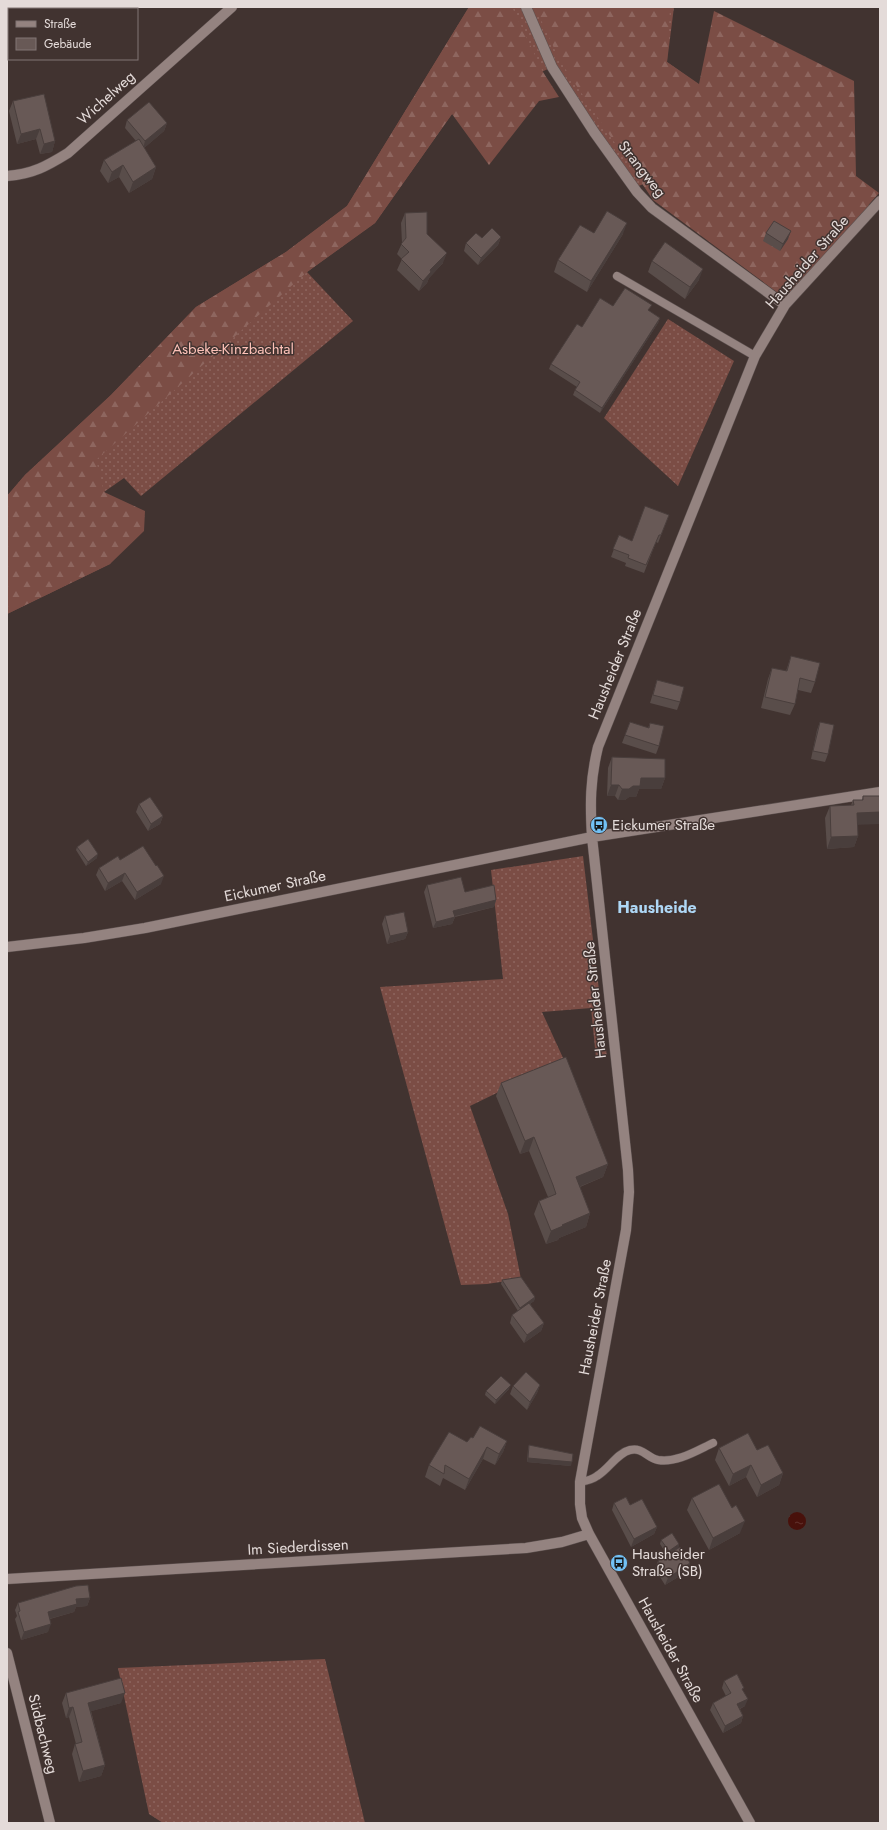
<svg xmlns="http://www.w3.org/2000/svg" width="887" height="1830" font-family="Jost,sans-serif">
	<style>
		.grass { fill: url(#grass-dots) }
		.forest { fill: url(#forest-firs) }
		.water { fill: url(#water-ripples) }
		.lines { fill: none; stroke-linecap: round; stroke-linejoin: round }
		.service-casing { stroke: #5c504e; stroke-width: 9 }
		.minor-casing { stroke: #5c504e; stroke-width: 11 }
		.service { stroke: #948380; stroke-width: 8 }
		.minor { stroke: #948380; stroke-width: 10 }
		.wall { fill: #594d4a }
		.shaded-wall { fill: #493e3c }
		.building { fill: #685956; stroke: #493e3c }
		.labels { text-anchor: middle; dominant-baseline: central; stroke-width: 3; stroke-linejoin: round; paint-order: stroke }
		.street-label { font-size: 15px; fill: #e4dbd9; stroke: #413330 }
		.park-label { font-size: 15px; fill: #fdc2b8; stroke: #413330 }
		.poi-label { font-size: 15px; fill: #e4dbd9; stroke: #413330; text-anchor: start }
		.neighbourhood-label { font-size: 16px; font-weight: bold; fill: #aed7f5; stroke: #413330 }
	</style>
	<defs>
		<pattern id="grass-dots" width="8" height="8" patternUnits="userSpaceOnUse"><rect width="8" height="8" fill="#7b4d45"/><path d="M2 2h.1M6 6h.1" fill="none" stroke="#8e665f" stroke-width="1.8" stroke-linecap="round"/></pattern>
		<pattern id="forest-firs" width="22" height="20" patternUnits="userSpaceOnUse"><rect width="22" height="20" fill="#7b4d45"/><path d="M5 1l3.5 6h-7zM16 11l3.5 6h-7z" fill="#8e665f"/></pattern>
		<pattern id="water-ripples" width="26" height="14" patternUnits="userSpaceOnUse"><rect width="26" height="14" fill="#48110b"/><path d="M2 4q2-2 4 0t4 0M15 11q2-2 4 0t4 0" fill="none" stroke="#62332e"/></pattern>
	</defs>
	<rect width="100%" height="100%" fill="#413330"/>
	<path class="grass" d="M469,7h205l-7,55 203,144 -47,50 -139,-88 -48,19 -84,-120 -100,47 -77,109 -68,49 46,49 -212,175 -17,-18 -20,14 25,29 -19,43 -103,50v-118l18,-21 86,-80 85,-88 90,-55 61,-46z
		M668,319l66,42 -56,125 -74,-68z
		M583,856l24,201 -11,1 -5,-50 -49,4 22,48 -94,46 38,108 13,65 -34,5 -26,1 -81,-298 123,-8 -12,-109z
		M325,1659l40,164h-202l-14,-9 -31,-146z"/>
	<path class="forest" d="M469,7h43l31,65 16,25 -20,4 -50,64 -37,-51 -77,109 -68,49 -211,188 8,32 41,19 -1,20 -34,33 -103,50v-118l18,-21 86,-80 85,-88 90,-55 61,-46z
		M535,7h135l-3,55 32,22 15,-73 140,70 2,95 23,17 -93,106 -133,-99 -93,-139z"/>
	<path class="water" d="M788 1521a9 9 0 1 1 18 0a9 9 0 1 1-18 0Z"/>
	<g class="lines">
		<defs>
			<path id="service" d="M617,276l138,80
				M580,1482c6,-1 12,-2 17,-6 12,-7 20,-23 33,-26 13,-3 17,8 28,10 19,3 38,-9 55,-17"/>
			<path id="minor" d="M526,7l26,60 42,65 43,60 15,16 133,97
				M7,176c26,-2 40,-10 61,-23l164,-146
				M7,947l77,-9 61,-10 447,-91 288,-45
				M7,1579l519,-31 36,-6 27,-8
				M7,1653l43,170
				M750,1823l-161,-289 -7,-16 -2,-14v-22l46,-252 3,-38 -1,-22 -36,-333c-2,-33 -2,-57 6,-90l157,-391 30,-51 95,-104"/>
		</defs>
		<use href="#service" class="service-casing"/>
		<use href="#minor" class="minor-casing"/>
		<use href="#service" class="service"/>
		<use href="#minor" class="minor"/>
	</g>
	<path class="wall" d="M13,101l42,40 -3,11 -12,2 -4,-15 -19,5 -8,-33z
		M127,120l40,3 -3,8 -20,17 12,19 -4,12 -23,14 -10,-16 -11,6 -8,-12 4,-11 32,-19 -11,-13z
		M405,213l22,21 16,29 -14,15 -2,5 -8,8 -22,-21 5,-11 -5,-5 5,-11 -1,-20z
		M594,233l29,1 -36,58 -33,-20 4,-12z
		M766,233l22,6 -8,12 -17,-10z
		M501,237l-3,8 -20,20 -14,-14 2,-8 16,-5z
		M652,261l47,19 -14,19 -37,-27z
		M613,306l36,5 11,7 -2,5 -58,90 -27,-18 2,-5 2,-3 -28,-18 2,-5 31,-37z
		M669,515l-11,28 -2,-1 -12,31 -19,-7 1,-3 -15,-6 8,-22 13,6z
		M791,656l24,26 -4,11 -13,-3 -3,14 -5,11 -29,-7 7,-29 4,-11 14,3z
		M657,680l23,22 -3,8 -27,-7z
		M630,722l18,6 2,-5 9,23 -3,8 -34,-11z
		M820,722l8,32 -3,8 -14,-3 6,-29z
		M612,757l53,21 -4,11h-22l-3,8h-7l-4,3h-7l-3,-4h-8l1,-28z
		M863,796h17l-22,29v11l-4,11 -27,2 -2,-31 5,-12 21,-1 2,-5h9z
		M139,804l24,12 -3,8 -12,7 -12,-19z
		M77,847l20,11 -11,8 -10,-16z
		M120,860l41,24 -26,16 -13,-19 -17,10 -9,-16 3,-7z
		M427,885l38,7 31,8 -2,7 -39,10 -3,7 -19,4 -9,-36z
		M385,916l23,16 -3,7 -18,5 -5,-20z
		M501,1083l107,81 -5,13 -23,10 10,26 -4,14 -27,11 -1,2 -12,4 -12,-30 5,-13 9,-4 -19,-46 -9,3 -24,-58z
		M502,1280l33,17 -1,4 -4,3 14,19 -3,8 -17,12 -14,-20 2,-8 6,-4 -17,-27z
		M540,1385l-3,8 -10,17 -17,-16 3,-8z
		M509,1389l-14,15 -10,-9 1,-4z
		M473,1438l34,3 -4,11 -8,13 -12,-6 -18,31 -22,-12 -3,8 -15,-9 4,-12z
		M529,1445l42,21 -44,-4 1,-13z
		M719,1448l38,2 26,23 -4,12 -22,12 -11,-20 -17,9 -14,-26z
		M692,1498l48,35 -31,17 -22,-40z
		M614,1503l16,2 27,22 -3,7 -23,13 -19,-37z
		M661,1540l18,4 -1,4 12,15 -2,8 -23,14 -10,-16 3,-8 9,-6 -7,-11z
		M90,1598l-3,8 -11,1 -2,5 -24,7 -2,13 -27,8 -6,-21 2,-3 -2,-6 3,-7z
		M724,1681l19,10 2,15 -5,3 3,7 -2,7 -18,10 -13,-23 3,-7 13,-7 -4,-8z
		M66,1693l55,10 -30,8 14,54 -4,11 -22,6 -7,-28 3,-10h1l-7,-27 -3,1 -4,-15z"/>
	<path class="shaded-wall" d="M167,123l-3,8 -21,18 2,-8z
		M40,129l-4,10 -19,5 4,-10z
		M55,141l-3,11 -12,2 4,-10z
		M123,165l-4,12 -11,6 4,-11z
		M156,167l-4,12 -23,14 4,-11z
		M627,223l-4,11 -36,58 4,-11z
		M791,231l-3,8 -8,12 3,-7z
		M501,237l-3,8 -20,20 3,-7z
		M447,253l-4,10 -14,15 -2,5 -8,8 4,-10 7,-11z
		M703,269l-4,11 -14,19 5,-12z
		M660,318l-2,5 -58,90 2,-5z
		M641,778h24l-4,11h-22l-3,8h-7l-4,3h-7l4,-11z
		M611,785h8l-4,11h-8z
		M880,812v12l-27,1 4,-12z
		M163,816l-3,8 -12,7 3,-7z
		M858,836l-4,11 -27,2 4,-12z
		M98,854l-1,4 -11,8 2,-4z
		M125,873l-3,8 -17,10 3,-8z
		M164,876l-3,8 -26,16 2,-8z
		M496,900l-2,7 -43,10 2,-6z
		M455,917l-3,7 -19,4 3,-6z
		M408,932l-3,7 -18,5 3,-8z
		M534,1137l-5,14 -9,3 5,-13z
		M608,1164l-5,13 -32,13 5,-13z
		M590,1213l-4,14 -27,11 -1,2 -12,4 5,-13 11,-6z
		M535,1297l-1,4 -15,11 1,-4z
		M544,1323l-3,8 -17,12 3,-8z
		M511,1385l-2,4 -14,15 1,-4z
		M540,1385l-3,8 -10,17 3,-8z
		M507,1441l-4,11 -8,13 4,-11z
		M487,1447l-4,12 -18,31 4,-11z
		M528,1458l44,4 -1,4 -44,-4z
		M751,1465l-5,12 -17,9 4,-12z
		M783,1473l-4,12 -22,12 4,-12z
		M745,1521l-5,12 -31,17 4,-12z
		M657,1527l-3,7 -23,13 3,-8z
		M679,1544l-1,4 -11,7 2,-4z
		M690,1563l-2,8 -23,14 3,-7z
		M90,1598l-3,8 -11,1 -2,5 -29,8 3,-8 28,-13z
		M51,1624l-3,8 -27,8 3,-8z
		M125,1693l-4,10 -36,10 3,-10z
		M748,1699l-3,7 -10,5 2,-7z
		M73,1707l-4,10 -3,1 3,-10z
		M743,1716l-2,7 -18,10 2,-7z
		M105,1765l-4,11 -22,6 4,-11z"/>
	<path class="building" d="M44,94l11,47 -11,3 -4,-15 -19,5 -8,-33z
		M149,102l18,21 -22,18 -18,-21z
		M139,139l17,28 -23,15 -10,-17 -11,7 -8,-12z
		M607,211l20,12 -36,58 -33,-21 22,-35 14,8z
		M427,212v22l20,19 -17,17 1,2 -8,9 -22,-22 8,-7 -8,-8 5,-6 -1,-25z
		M774,221l17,10 -8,13 -17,-11z
		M492,228l9,9 -20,21 -15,-15 10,-10 6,5z
		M665,242l38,27 -13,18 -38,-26z
		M625,288l27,17 -4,5 12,8 -58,90 -27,-18 5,-8 -29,-18 26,-40 5,3 18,-29 13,8z
		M645,506l24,9 -8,20h-2l-13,30 -18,-7 1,-3 -16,-6 6,-14 13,6z
		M791,656l29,7 -5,19 -15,-4 -5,26 -30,-7 7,-29 15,3z
		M657,680l27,7 -4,15 -27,-7z
		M630,722l19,6 1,-5 14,3 -5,20 -34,-11z
		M820,722l14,3 -6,29 -15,-3z
		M612,757l53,2v19h-24l-1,8h-7l-4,3h-7l-3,-4h-8z
		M863,796h17v16l-23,1 1,23 -27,1 -1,-31 24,-1 -1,-5h10z
		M150,797l13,19 -12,8 -12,-20z
		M88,839l10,15 -10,8 -11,-15z
		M143,846l13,20 1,-1 7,11 -27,16 -12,-19 -17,10 -9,-15 19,-12 2,4z
		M461,877l4,15 29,-7 2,15 -43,11 2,6 -19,5 -9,-37z
		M404,912l4,20 -18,4 -5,-20z
		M566,1057l42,107 -32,13 14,36 -28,12 1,1 -12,5 -12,-30 17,-7 -3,-9 -19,-48 -9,4 -24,-58z
		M521,1277l14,20 -15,11 -18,-28z
		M529,1303l15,20 -17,12 -15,-20z
		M526,1372l14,13 -10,17 -17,-16z
		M501,1376l10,9 -15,15 -10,-9z
		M480,1426l27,15 -8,13 -12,-7 -18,32 -24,-14 -1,9 -15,-9 20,-33 18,10 4,-5 2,1z
		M748,1433l9,17 11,-5 15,28 -22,12 -10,-20 -18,9 -14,-26z
		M529,1445l44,9 -1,8 -44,-4z
		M719,1484l13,24 4,-3 9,16 -32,17 -21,-40z
		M626,1497l4,8 12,-6 15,28 -23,12 -20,-36z
		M672,1533l7,11 -10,7 -8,-11z
		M680,1547l10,16 -22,15 -10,-17z
		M88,1585l2,13 -14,1 1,5 -29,8 3,12 -27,8 -6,-20 2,-1 -2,-8 58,-17z
		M737,1674l7,14 -2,1 6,10 -11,5 6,12 -18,10 -12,-23 18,-10 -7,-12z
		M121,1678l4,15 -37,10 17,62 -22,6 -8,-27 7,-2 -9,-35 -4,1 -3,-15z"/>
	<defs>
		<symbol id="bus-disc" viewBox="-11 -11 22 22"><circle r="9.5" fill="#72c1f5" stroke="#413330"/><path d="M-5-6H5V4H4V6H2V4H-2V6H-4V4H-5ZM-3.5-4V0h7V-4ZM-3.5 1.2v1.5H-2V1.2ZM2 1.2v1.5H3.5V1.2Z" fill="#111"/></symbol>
	</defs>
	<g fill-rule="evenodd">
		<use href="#bus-disc" x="589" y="815" width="20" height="20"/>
		<use href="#bus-disc" x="609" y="1553" width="20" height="20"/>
	</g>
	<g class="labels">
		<g class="street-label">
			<text transform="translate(106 98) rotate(-42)">Wichelweg</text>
			<text transform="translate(642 169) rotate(52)">Strangweg</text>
			<text transform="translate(807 262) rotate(-49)">Hausheider Straße</text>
			<text transform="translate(615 664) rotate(-68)">Hausheider Straße</text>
			<text transform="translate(275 886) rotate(-12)">Eickumer Straße</text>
			<text transform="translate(595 1000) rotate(-96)">Hausheider Straße</text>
			<text transform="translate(595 1317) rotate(-79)">Hausheider Straße</text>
			<text transform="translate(298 1547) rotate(-3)">Im Siederdissen</text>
			<text transform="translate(671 1650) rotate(61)">Hausheider Straße</text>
			<text transform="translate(43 1734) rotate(76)">Südbachweg</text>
		</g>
		<g class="park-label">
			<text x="233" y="349">Asbeke-Kinzbachtal</text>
		</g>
		<g class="poi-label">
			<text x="612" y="825">Eickumer Straße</text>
			<text x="632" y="1554">Hausheider<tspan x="632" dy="17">Straße (SB)</tspan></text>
		</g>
		<g class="neighbourhood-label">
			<text x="657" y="907">Hausheide</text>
		</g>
	</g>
	<rect width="887" height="1830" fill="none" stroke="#e4dbd9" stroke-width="16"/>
	<rect x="8" y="8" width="130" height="52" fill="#413330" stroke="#827674"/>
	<rect x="16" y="21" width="20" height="6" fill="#948380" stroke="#827674"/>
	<text x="44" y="28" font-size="12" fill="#e4dbd9">Straße</text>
	<rect x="16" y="38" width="20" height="12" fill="#685956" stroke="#827674"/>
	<text x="44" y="48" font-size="12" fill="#e4dbd9">Gebäude</text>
</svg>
